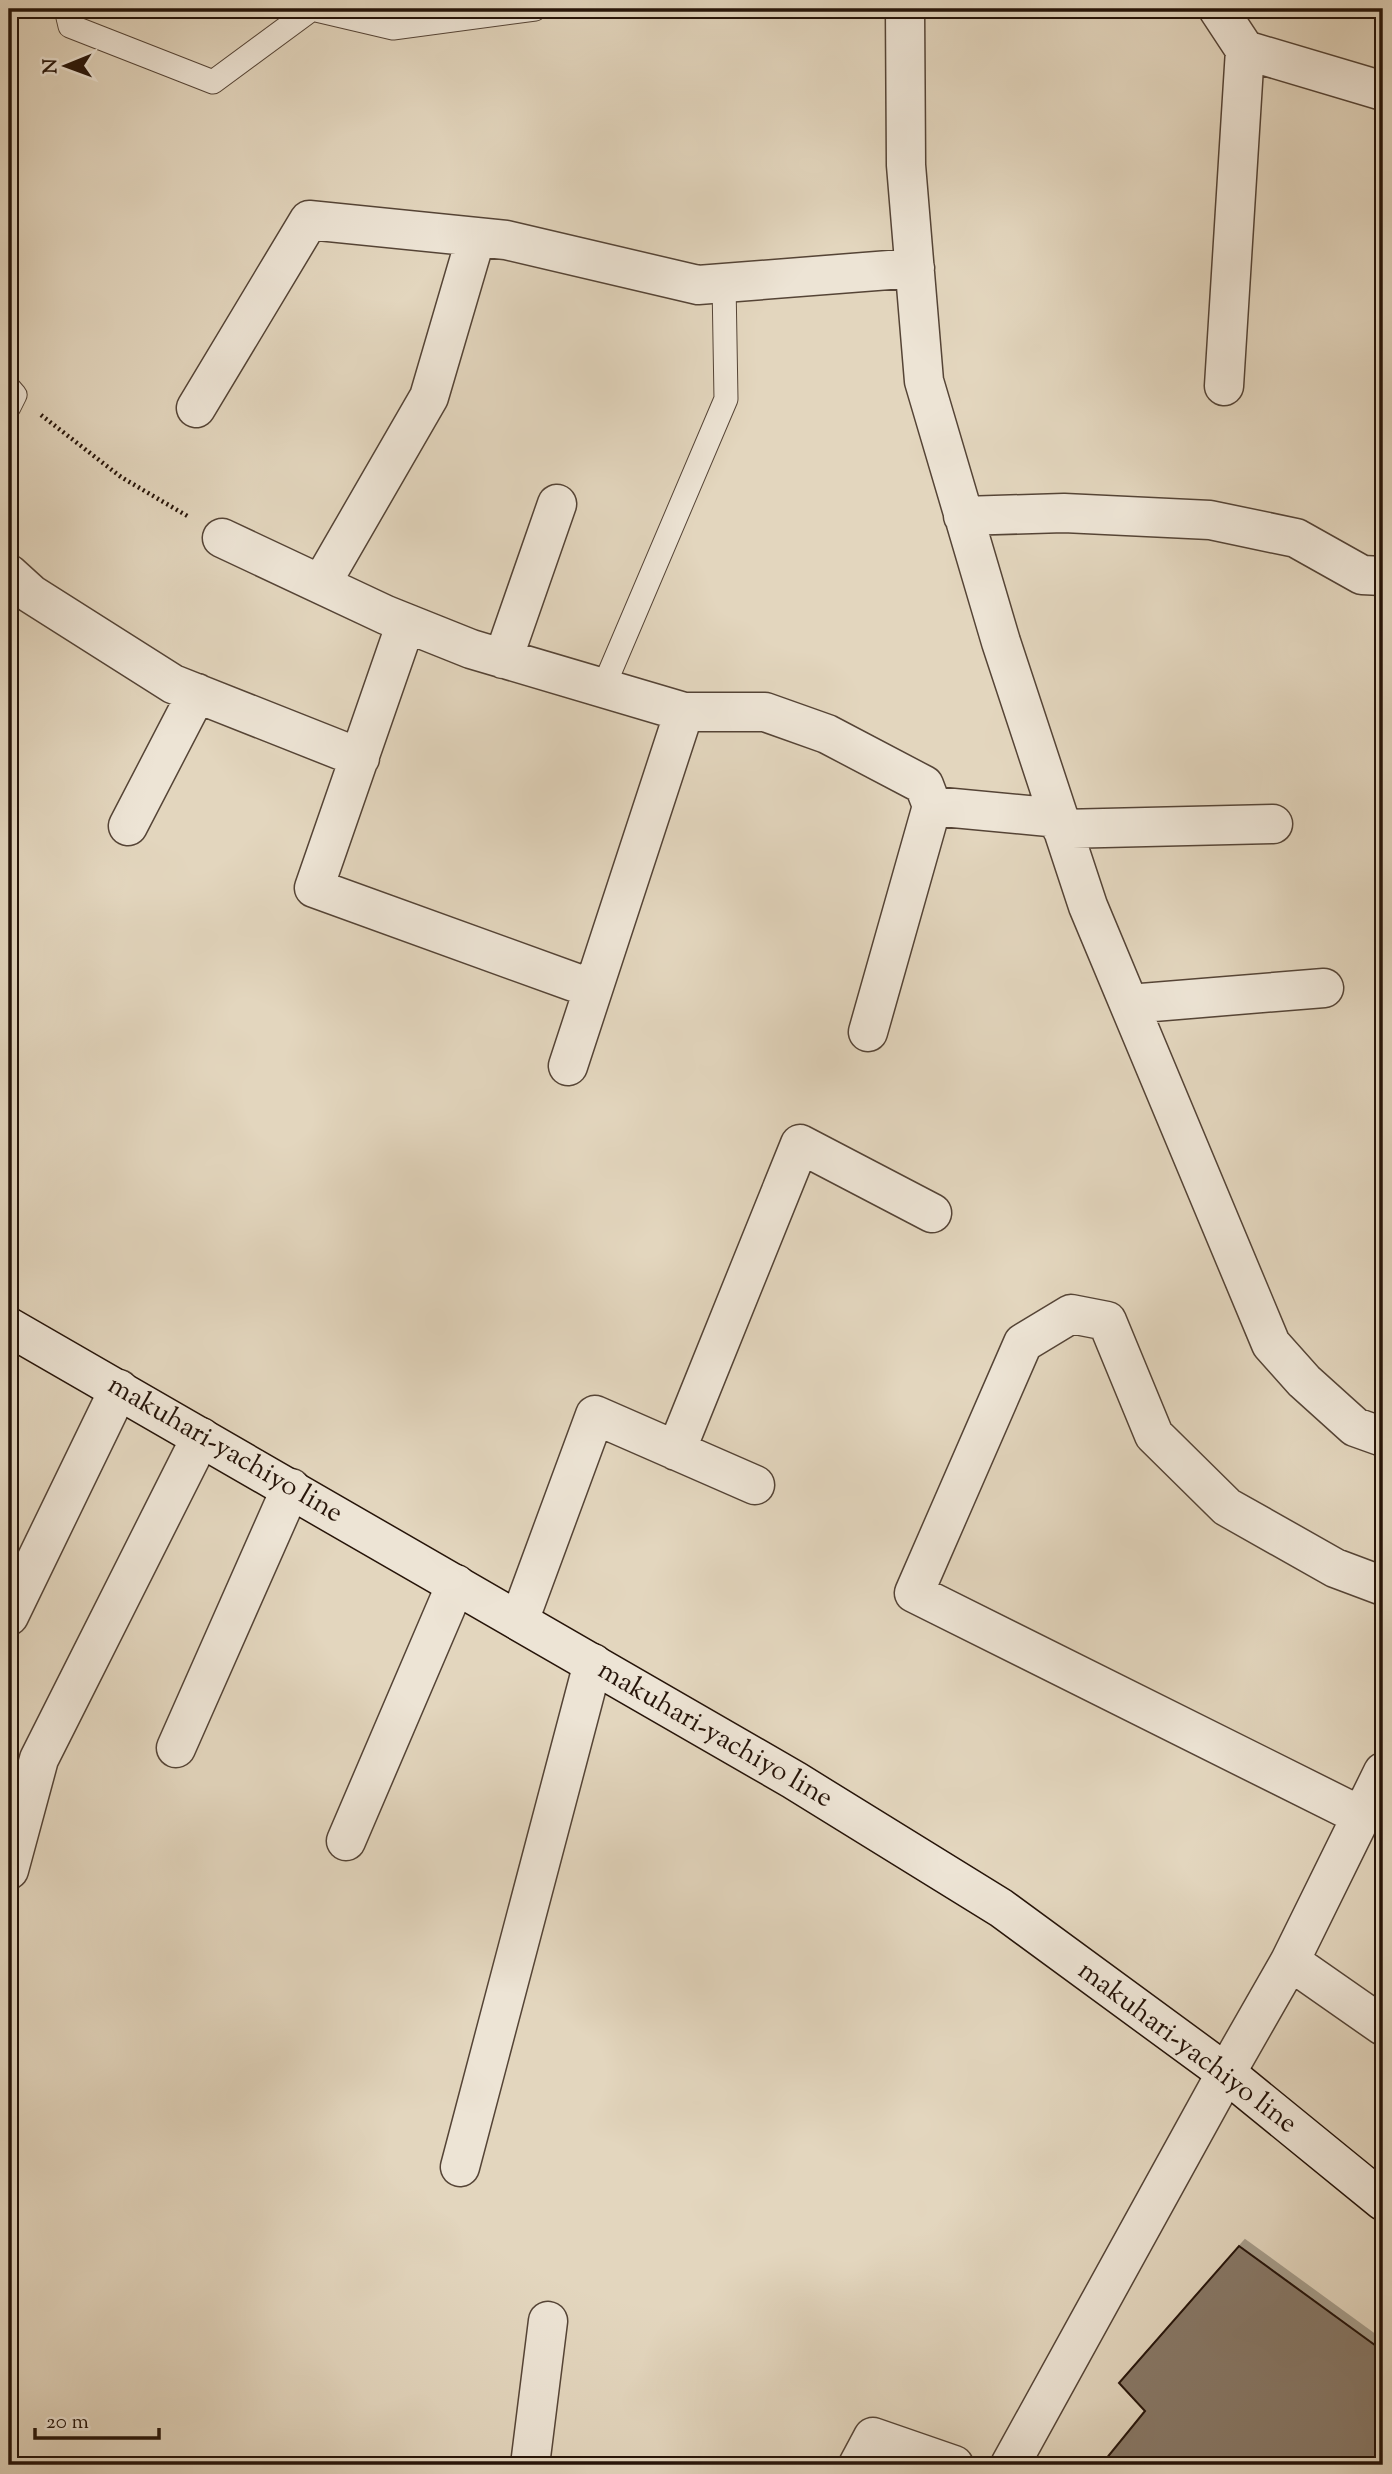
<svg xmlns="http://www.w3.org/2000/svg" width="1392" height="2474" font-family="'Sorts Mill Goudy',serif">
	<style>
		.building { fill: #887967; stroke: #261409; stroke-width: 2; filter: url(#shadow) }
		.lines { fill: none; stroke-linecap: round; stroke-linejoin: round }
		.lane-casing { stroke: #554436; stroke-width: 25 }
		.street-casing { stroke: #554436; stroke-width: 41 }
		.secondary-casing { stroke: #261409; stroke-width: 41 }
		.path { stroke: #261409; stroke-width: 4.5; stroke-dasharray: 2 3.5; stroke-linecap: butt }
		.lane { stroke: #ede4d5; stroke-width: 23 }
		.street { stroke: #ede4d5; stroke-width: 38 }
		.secondary { stroke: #ede4d5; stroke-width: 38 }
		.labels { text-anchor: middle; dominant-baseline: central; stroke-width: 6; stroke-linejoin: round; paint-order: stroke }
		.street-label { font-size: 28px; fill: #261409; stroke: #ede4d5 }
	</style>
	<defs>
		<filter id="shadow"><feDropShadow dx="6" dy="-6" stdDeviation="0" flood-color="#0004"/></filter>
	</defs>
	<rect width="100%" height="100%" fill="#e3d6be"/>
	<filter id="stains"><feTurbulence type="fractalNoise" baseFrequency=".00286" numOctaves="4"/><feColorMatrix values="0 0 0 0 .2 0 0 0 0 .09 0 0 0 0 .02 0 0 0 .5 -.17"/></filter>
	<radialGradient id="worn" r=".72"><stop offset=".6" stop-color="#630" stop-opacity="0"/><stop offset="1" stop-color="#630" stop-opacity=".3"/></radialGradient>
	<path class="building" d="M1239,2246l144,105v114h-282l44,-54 -26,-28z"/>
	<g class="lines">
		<defs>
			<path id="lane" d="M66,9l4,17 143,56 99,-73 81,19 142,-19
				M9,388l6,7 -6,12
				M603,688l123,-289 -2,-116"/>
			<path id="street" d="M905,9l1,156 18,216 77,261 87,264 183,438 33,37 51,46 28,10
				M1218,9l27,41 138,41
				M1224,386l21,-336
				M196,408l113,-188 197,20 192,45 217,-17
				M963,516l101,-3 146,7 86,18 66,37 21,1
				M222,538l164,77 85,34 213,63h81l62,22 97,51 8,21 127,12
				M9,574l22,20 142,90 187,74
				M321,584l108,-187 47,-160
				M406,623l-92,265 279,101
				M503,659l54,-155
				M128,826l69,-133
				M1062,829l211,-5
				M1129,1004l195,-16
				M868,1032l64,-226
				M568,1066l116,-354
				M676,1451l124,-307 132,69
				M9,1616l110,-227
				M519,1621l76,-206 160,70
				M176,1748l115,-260
				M1361,1816l-447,-223 109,-250 48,-29 36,7 47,114 73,72 108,61 48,18
				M346,1841l110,-257
				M9,1870l30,-111 162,-322
				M1290,1961l93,-189
				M460,2167l133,-504
				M530,2465l18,-144
				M858,2465l15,-28 81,28
				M1010,2465l216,-392 64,-112 93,65"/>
			<path id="secondary" d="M9,1327l785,453 207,128 225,165 157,128"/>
		</defs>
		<use href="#lane" class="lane-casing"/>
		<use href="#street" class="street-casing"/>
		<use href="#secondary" class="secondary-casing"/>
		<path class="path" d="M41,415l80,62 68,40"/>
		<use href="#lane" class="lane"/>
		<use href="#street" class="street"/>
		<use href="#secondary" class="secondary"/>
	</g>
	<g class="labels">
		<g class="street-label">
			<text transform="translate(225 1450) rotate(30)">makuhari-yachiyo line</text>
			<text transform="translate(715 1735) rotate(30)">makuhari-yachiyo line</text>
			<text transform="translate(1187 2048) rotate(37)">makuhari-yachiyo line</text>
		</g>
	</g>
	<rect width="1392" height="2474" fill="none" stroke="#e3d6be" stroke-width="35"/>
	<rect x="10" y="10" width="1371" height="2453" fill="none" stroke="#261409" stroke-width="3.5"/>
	<rect x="18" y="18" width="1357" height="2439" fill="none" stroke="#261409" stroke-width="2"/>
	<g transform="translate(66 66) rotate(269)" stroke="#ede4d5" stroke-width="5" paint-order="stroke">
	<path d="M0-5L12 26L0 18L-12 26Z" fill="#261409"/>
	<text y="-10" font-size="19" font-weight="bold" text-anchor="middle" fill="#261409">N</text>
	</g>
	<path d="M35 2428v10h124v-10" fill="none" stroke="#261409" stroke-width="3.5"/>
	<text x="46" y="2428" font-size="21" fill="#261409" stroke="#ede4d5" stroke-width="5" paint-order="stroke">20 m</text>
	<rect width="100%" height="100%" filter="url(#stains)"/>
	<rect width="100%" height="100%" fill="url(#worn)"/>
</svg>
